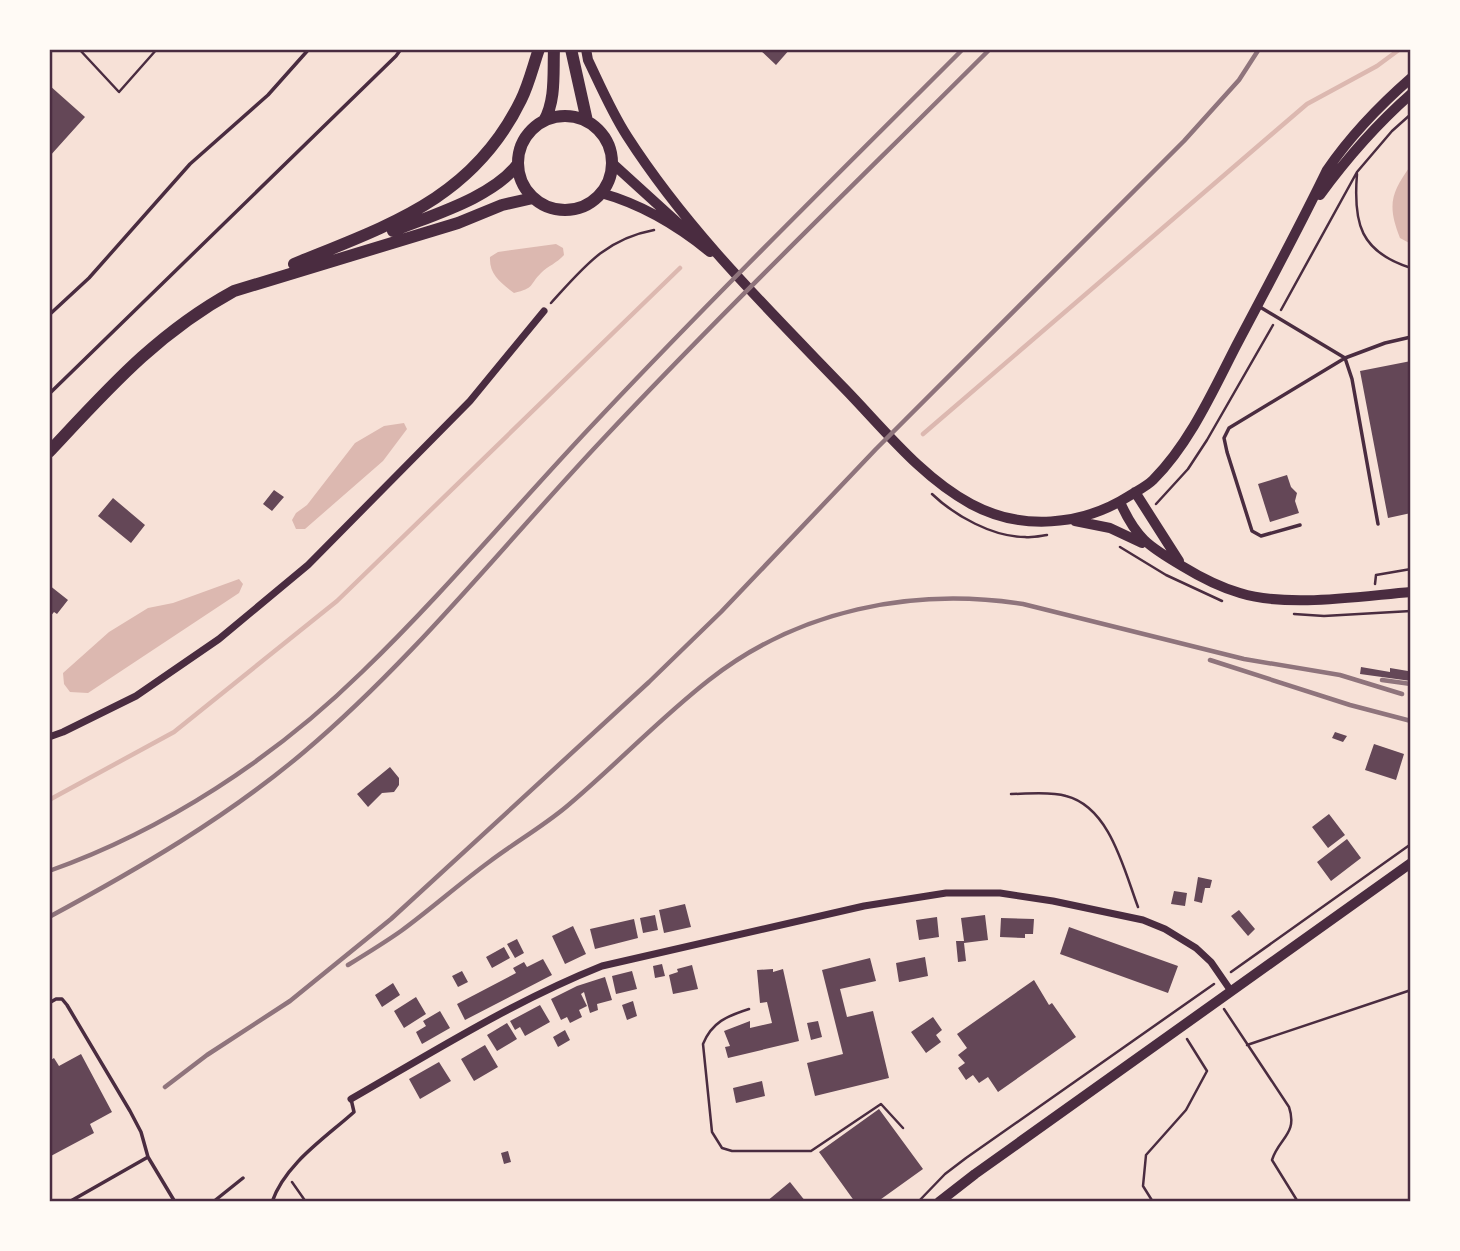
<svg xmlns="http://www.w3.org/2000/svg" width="1460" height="1251" font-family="Roboto,sans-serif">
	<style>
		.water { fill: #dcb8b0 }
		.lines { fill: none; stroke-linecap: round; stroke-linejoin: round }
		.stream { stroke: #dcb8b0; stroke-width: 4.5 }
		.building { fill: #644757 }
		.path { stroke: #4a2c40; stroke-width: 2.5 }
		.service { stroke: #4a2c40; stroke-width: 3.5 }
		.minor { stroke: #4a2c40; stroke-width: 7 }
		.secondary { stroke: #4a2c40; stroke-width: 10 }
		.primary { stroke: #4a2c40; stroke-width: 12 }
		.rail { stroke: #8f747c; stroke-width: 4.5 }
		.neatline { fill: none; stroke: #4a2c40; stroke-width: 2.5 }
	</style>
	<rect width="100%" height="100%" fill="#f7e1d7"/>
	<path class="water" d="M1411,165v79l-11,-6c-13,-33 -9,-45 11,-73z
		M556,244l7,4 1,7c-7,8 -16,11 -23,18 -12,12 -6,15 -27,20 -13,-10 -25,-18 -24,-36l8,-5z
		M404,423l3,6 -24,32 -78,68h-9l-4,-9 4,-7 11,-8 48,-62 29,-17z
		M239,579l4,5 -4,9 -151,100 -18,-1 -6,-8 -1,-11 46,-41 39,-24 25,-5z"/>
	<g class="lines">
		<path class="stream" d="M923,434l384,-330 70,-38 23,-17
			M49,800l125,-68 163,-131 343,-333"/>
	</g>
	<path class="building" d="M759,49h31l-14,16z
		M49,85l36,32 -36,40z
		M1411,361v152l-23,5 -28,-147z
		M1287,475l4,12 6,6 -2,8 4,12 -29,9 -12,-38z
		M274,490l10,7 -12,14 -9,-7z
		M113,498l32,27 -14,18 -33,-27z
		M49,585l19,15 -11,14 -3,-2 -5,6z
		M1409,664l2,17 -51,-7 1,-7 29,5v-4l18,3z
		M1335,732l12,4 -4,6 -11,-4z
		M1374,744l30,10 -8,26 -31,-10z
		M390,767l9,11v7l-5,7 -12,1 -14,14 -11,-13z
		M1329,814l16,21 -17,13 -16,-21z
		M1347,839l14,19 -30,23 -14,-19z
		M1198,877l14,3 -2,8h-5l-3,15 -8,-2z
		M1174,891l13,2 -2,13 -14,-2z
		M685,904l6,23 -27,6 -5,-23z
		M1239,910l16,19 -7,7 -17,-20z
		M655,915l3,15 -15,3 -3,-15z
		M985,915l3,25 -24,3 2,18 -8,1 -2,-21h8l-3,-23z
		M937,917l2,20 -20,3 -3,-20z
		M1001,918l33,1 -1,15h-8v4l-25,-1z
		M634,919l4,19 -43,11 -5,-20z
		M573,926l13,28 -21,10 -13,-28z
		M1069,927l109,39 -10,27 -108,-39z
		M517,939l7,14 -9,5 -8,-14z
		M504,947l6,11 -18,10 -6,-11z
		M925,957l3,19 -29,6 -3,-19z
		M870,958l6,23 -36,8 7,28 26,-6 16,67 -74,18 -8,-33 36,-9 -21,-84z
		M543,959l9,16 -87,45 -8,-16 59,-31 -3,-5 11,-6 3,5z
		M662,964l3,12 -10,2 -2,-12z
		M692,965l6,24 -25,5 -4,-19 9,-3 -1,-3z
		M773,969v3l10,-3 16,72 -71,17 -3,-11 5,-1 -6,-15 26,-10v7l22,-5 -5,-21 -7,1 -3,-33z
		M462,971l6,11 -10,5 -6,-11z
		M632,971l5,18 -21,5 -4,-18z
		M605,977l7,23 -15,4 1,6 -8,3 -6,-21 -3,2 6,12 -8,4 3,7 -12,6 -3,-6 -6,3 -10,-21 26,-13z
		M1034,980l15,25 3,-2 24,34 -78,55 -10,-15 -9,6 -6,-8 -7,5 -8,-12 7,-5 -7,-8 9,-7 -10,-14z
		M393,983l7,12 -18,12 -7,-12z
		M416,997l10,17 -22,14 -10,-17z
		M633,1001l4,15 -10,4 -5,-15z
		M540,1005l10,17 -25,14 -5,-9 -5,3 -5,-9z
		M440,1011l10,17 -28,16 -6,-12 10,-6 -3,-5z
		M933,1017l9,13 -6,5 5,7 -15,11 -15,-21z
		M818,1021l4,16 -11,3 -4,-17z
		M507,1023l10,16 -20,12 -10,-16z
		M565,1030l5,10 -12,7 -5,-10z
		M485,1045l13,22 -24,14 -13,-22z
		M81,1054l31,58 -22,12 4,9 -45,24v-96l5,-3 5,8z
		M439,1062l12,19 -31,18 -11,-20z
		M762,1081l3,15 -29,7 -3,-15z
		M879,1109l44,60 -46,33h-22l-36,-50z
		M508,1151l3,11 -7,2 -3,-11z
		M790,1182l16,20h-40z"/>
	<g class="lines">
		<path class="path" d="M79,49l40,43 38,-43
			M1357,174c-4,49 3,78 54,94
			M551,303c32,-35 54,-64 103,-73
			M1281,310l76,-138 35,-41 19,-17
			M932,494c23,22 61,43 93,43 7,1 15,-1 22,-2
			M1156,504l32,-35 19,-29 66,-115
			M1120,547l46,28 56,26
			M1375,584l1,-9 35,-6
			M1294,614l30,2 87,-5
			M1011,794c17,0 39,-3 55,2 44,11 58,74 72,111
			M1231,972l180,-128
			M749,1009c-22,7 -37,13 -46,35l9,88 10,16 10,3h79l70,-47 22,24
			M1224,1009l65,98c9,27 -10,31 -17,53l26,42
			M1247,1045l164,-55
			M292,1182l14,20
			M918,1202l27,-28 21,-16 248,-174
			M1153,1202l-10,-16 3,-31 40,-45 21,-39 -20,-32
			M1408,1202l3,-4"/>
		<path class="service" d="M1260,307l85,51 7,21 26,145
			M49,315l40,-37 101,-114 78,-69 41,-46
			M49,394l347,-338 5,-7
			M1300,525l-39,11 -9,-5 -25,-79 -3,-14 5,-10 116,-70 40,-15 26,-6
			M49,1003l7,-4h6l5,6 63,106 11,21 7,25 27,45
			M69,1202l79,-45
			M213,1202l30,-24
			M272,1202c13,-38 53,-64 82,-90l-3,-13"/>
		<path class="minor" d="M49,737l14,-5 73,-36 83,-57 89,-74 162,-164 74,-90
			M351,1099c82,-47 163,-98 251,-133l262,-60 82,-13h54l53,8 90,19 22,9 31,19 15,14 20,29"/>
		<path class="secondary" d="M586,49l2,11c12,25 24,53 39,76 61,95 140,172 217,252 39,40 77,89 127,116 50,27 111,22 158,-8 8,-5 18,-10 24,-16 36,-36 59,-87 82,-132 31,-59 63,-118 92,-178 24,-35 52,-64 84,-92
			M612,163l77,70
			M601,193c40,11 77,33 109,59
			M1320,195c27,-37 57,-71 91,-101
			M1135,492l44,69
			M1120,502c16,36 28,44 62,64 18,11 37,21 58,27 48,15 121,3 171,-1
			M1075,521l35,7 32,15
			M939,1202l36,-28 436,-311"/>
		<path class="primary" d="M571,49l16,72
			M518 163a47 47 0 1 1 94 0a47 47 0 1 1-94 0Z
			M544,121c12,-21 9,-48 10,-72
			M393,231c39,-16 99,-33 125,-67
			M294,264c95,-39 179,-65 227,-164 8,-16 12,-34 18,-51
			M49,452c59,-63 108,-119 185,-161l224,-68 44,-18 31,-7"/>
		<path class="rail" d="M1210,660l140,45 61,16
			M1382,680l29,4
			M49,871c116,-41 225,-113 313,-199 84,-81 158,-171 238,-255 118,-125 241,-246 363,-368
			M49,917c89,-48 177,-99 255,-165 110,-93 200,-208 299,-313 125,-133 257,-260 387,-390
			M348,965c18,-11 36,-22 53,-34 30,-22 58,-47 88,-69 25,-19 53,-35 77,-55 49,-41 93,-88 143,-127 89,-70 203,-93 314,-76l221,55 96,16 62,19
			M165,1087l42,-32 83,-54 101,-82 258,-237 72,-70 155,-163 308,-308 55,-61 20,-31"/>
	</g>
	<rect width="1460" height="1251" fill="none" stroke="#fffaf5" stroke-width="102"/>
	<rect x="51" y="51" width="1358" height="1149" class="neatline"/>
</svg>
